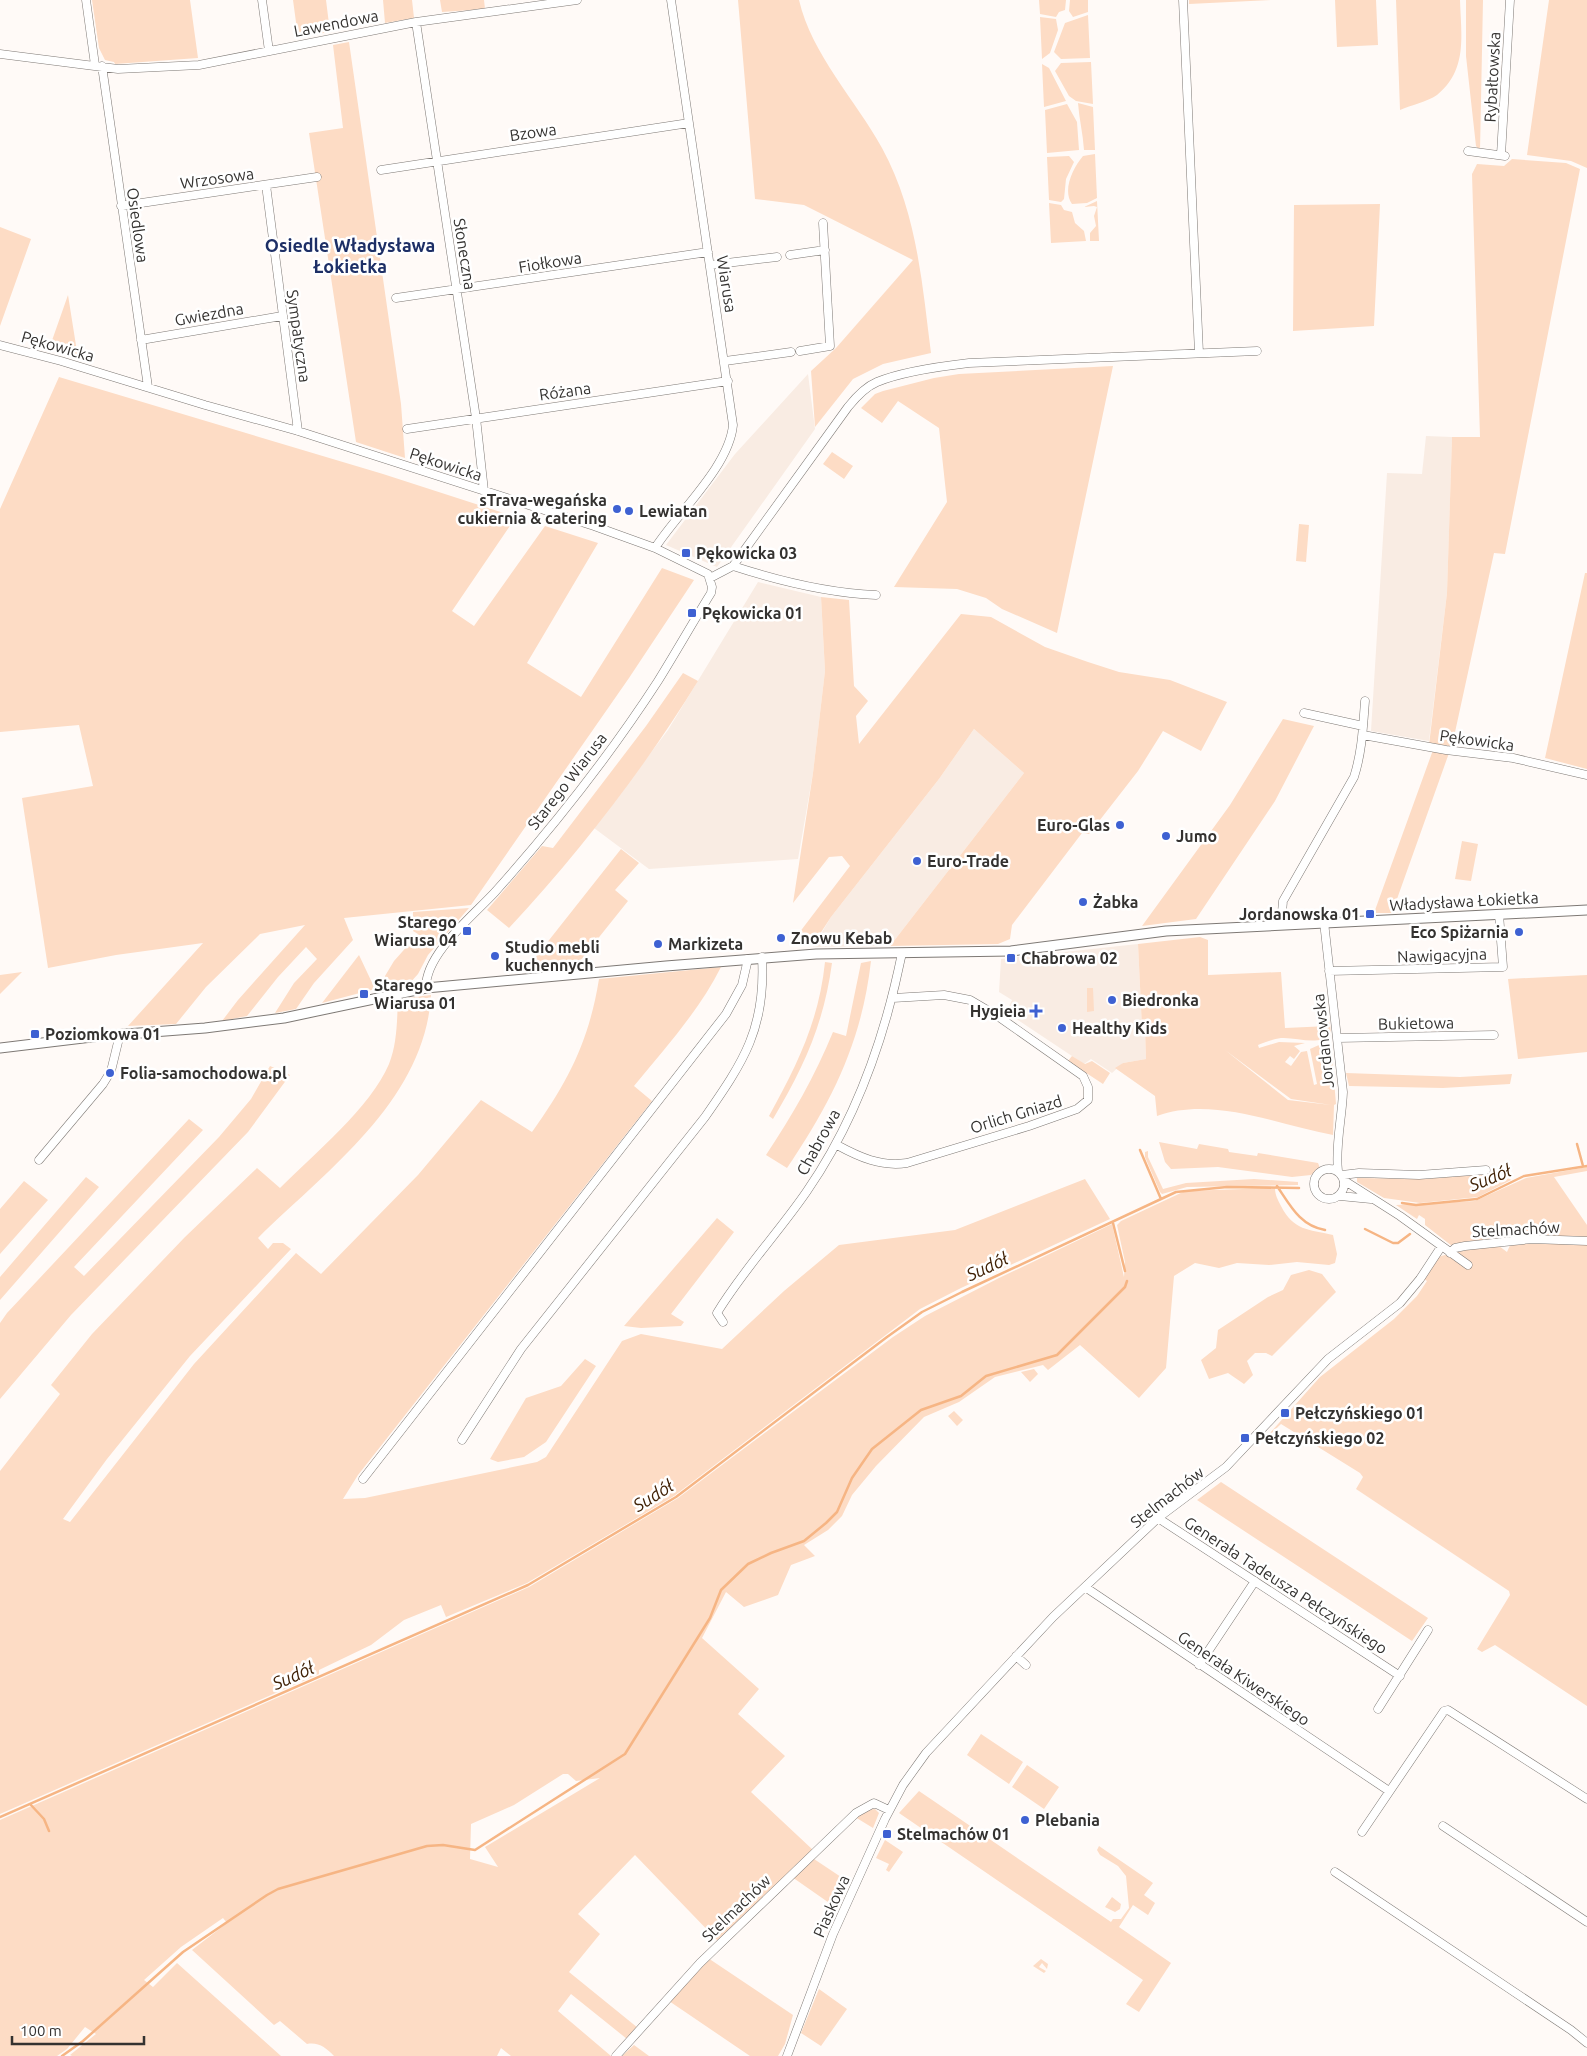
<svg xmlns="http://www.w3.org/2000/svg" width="1587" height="2056" font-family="Ubuntu,sans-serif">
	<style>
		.built { fill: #f9ece3 }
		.green { fill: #fddcc5; fill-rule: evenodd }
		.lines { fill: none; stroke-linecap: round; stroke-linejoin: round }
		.stream { stroke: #f6b584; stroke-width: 2.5 }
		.minor-casing { stroke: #7e7975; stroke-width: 9 }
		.tertiary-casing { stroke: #7e7975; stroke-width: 11 }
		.minor { stroke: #fff; stroke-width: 8 }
		.tertiary { stroke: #fff; stroke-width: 9 }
		.poi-dot { fill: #3e61d2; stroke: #fff; stroke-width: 2 }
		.labels { text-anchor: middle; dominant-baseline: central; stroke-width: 5; stroke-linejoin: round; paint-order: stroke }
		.street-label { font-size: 16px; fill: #343230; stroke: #fff }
		.poi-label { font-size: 16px; font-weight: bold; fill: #343230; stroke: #fff; text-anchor: start }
		.neighbourhood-label { font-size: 18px; font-weight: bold; fill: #1d2f66; stroke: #fff }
		.water-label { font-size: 18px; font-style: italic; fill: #402105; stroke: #fff }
	</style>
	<rect width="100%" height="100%" fill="#fffaf7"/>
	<path class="built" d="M808,374l7,55 -98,138 -51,-22 69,-91z
		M1426,436l26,1 -5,156 -18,148 -58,-10 16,-258 35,1z
		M758,582l63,15 4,74 -12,102 -15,86 -149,10 -55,-41 74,-98z
		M974,729l50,44 -134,173 -77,1 18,-30 108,-138z
		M1138,944l4,84 3,1 1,30 -23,4 -11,10 -21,-14 -7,5 -78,-52 6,-12 -13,-8 2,-33z"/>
	<path class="green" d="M92,0h98l8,58 -83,6 -1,-2 -9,-2 -6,-12z
		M293,0h33l4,32 -32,5z
		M383,0h29l2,18 -29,5z
		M440,0h44l1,9 -43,3z
		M738,0h61c13,55 56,99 83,148 35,64 40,135 49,205l-48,11 -30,15 -38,48 -4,-56 25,-23 77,-88 -109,-55 -49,-6z
		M1039,0h27l-1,10 -6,2 -3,5 -16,-3z
		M1070,0h18v12l-15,5 -4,-6z
		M1189,0h82l-82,4z
		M1335,0h41l2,45 -41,2z
		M1396,0h64c1,35 8,70 -23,95 -10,7 -26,10 -37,15z
		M1466,0h17l-3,151 -4,-5 -10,-90z
		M1549,0h38v168l-16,-7 -44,-6z
		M1088,15l2,43 -29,1 -7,-7 11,-29z
		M1040,17l16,2 2,11 -8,23 -8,6z
		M349,42l52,362 4,54 -49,-16 -47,-309 34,-5 -10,-83z
		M1091,62l2,42 -17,-3 -7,-5 -14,-25 6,-8z
		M1042,64l7,4 17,33 -22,6z
		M1078,103l15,4 2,43h-11c-1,-16 -5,-32 -6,-47z
		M1067,104l10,18 2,28 -32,3 -2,-43z
		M1095,154l2,44 -10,5 -15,1c-10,-14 1,-36 11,-48z
		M1069,156l5,6 -8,17 -2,20 -3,3 -12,-2 -2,-43z
		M1512,159l54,4 14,6 -75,385 -11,-1 -42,193 -23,-1 18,-152 5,-156h28l-8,-263 5,-10 27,2z
		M1097,201l2,40h-9v-8l6,-7 -2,-10 3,-9 -3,-1 -10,1z
		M1049,203l12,2 3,5 8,2 3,11 9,8 2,10 -35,2z
		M1380,204l-6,122 -81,5 1,-126z
		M0,227l31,12 -31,87z
		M68,295l10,63 -29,-9z
		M1113,366l-56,267 -55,-24 -16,-11 -29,-9 -63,-2 53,-85 -8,-74 -41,-27 -16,22 -21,-15 14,-14 8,-3 51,-13 25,-4z
		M59,377l324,97 133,43 -64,94 22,15 71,-100 53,17 -71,120 54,34 81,-129 32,12 -65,98 -158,227 -127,13 9,22 -39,43 -18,26 -21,4 19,-30 23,-24 -11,-12 -28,30 -31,39 -25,5 16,-21 67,-75 -45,9 -54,53 -30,37 -48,2 75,-83 -87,12 -68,13 -26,-170 71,-12 -14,-61 -79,7v-223z
		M832,452l21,14 -9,13 -21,-15z
		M1299,524l10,1 -3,37 -10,-1z
		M1585,573h2v196l-42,-11z
		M821,597l28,3 5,86 14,15 -12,15 3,28 102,-130 30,3 54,30 43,15 31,10 51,8 57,22 -26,49 -38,-20 -25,40 -49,63 -7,-1 -70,92 -2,14 -12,5 -108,2 134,-173 -50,-44 -35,50 -108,138 -13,20h-22l54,-71 -8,-10 -13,1 -36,46 20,-130 12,-102z
		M683,673l15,8c-54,88 -119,172 -189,247l-22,-18 55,-64 11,2 93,-122z
		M1283,719l31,7 -39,75 -79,118 -54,7 88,-121z
		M1433,750l16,3 -57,160h-18z
		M1462,841l16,3 -7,37 -16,-2z
		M621,849l18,14 -24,27 13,11 -52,65 -49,2z
		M469,908l-41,47 -10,19 -9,10 -18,3 -6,-11 9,-15 24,-27 -5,-3v-19z
		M1200,937l8,3v35l73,-3 4,56 44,-2 -5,-7 6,4 1,12c-14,11 -34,2 -50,3 -8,1 -17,5 -23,7l1,3 20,-6 26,1 -11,3 6,5 -6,8 -4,-3 -5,6 6,4 10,-14 6,-1 7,34 3,-1 -7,-35 9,-4h12l5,59 -2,1 -1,30c-55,-10 -120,-39 -176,-19l-2,-20 -40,-28 8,-5 23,-4 -1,-30 -3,-1 -4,-84zM1225,1050l66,49 40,6 -43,-5z
		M359,955l16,34 -53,14z
		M871,961c-9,80 -39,141 -84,207l-21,-13c26,-39 49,-79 67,-123l13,4 15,-73z
		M825,962l7,1c-8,60 -28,104 -59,156l-4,-3c28,-51 50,-95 56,-154z
		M721,967c-22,44 -56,81 -87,119l18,15 -294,374 -15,24 22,-1 172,-36 9,-5 76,-116 19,-7 81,15 62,-58 55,-46 116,-15 130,-51 25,40 -149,69 -41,21 -246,187 -147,87 -81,34 -5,-12 -37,15 -33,25 -52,25v4l-319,140v-343l60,-77 -9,-9 41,-51 93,-97 72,-69 23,20c33,-33 91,-81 109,-124 8,-20 8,-43 9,-65l33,-4c-6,105 -104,175 -173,243l10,11 5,-6h10l8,6 -101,107 -83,103 -44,60 7,3 124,-158 102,-111 25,21 97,-99 63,-75 51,32c36,-50 57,-91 67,-153z
		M22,972l-22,22v-19z
		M1587,975v77l-69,7 -10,-80z
		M1087,988h6l1,23 -7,1z
		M1072,1056l13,8 7,-3 18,12 -7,11 -35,-23z
		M270,1066l20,9 -42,57 -177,183 -71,84v-76l7,-10 182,-194 14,11 -129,137 10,9 135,-139 32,-38z
		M1346,1073l114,4 52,-3 -2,10 -67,4 -94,-2z
		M1159,1142l38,7 2,-5 29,5 1,3 28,4 1,-3 60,10 2,5 -9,7 -19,2 -74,-10 -47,2 -6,-7z
		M1148,1151v6l15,32 23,-6 68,-4 44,3v3l-111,2 -25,7 -2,-2 -15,-35v-5z
		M1587,1167v4l-33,6 33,48v12c-46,-2 -91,-2 -135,9l-27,-21v-6l-6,-4 -2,4 -21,-14 79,-4 51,-23z
		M1479,1174l7,3 7,-3 4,9 12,-5 2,2 -33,17 -58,6 -36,-5 -27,-16v-4l68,1z
		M86,1177l13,10 -99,113v-23z
		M24,1181l24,19 -48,54v-45z
		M1275,1188c0,7 3,12 6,18 13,25 27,23 52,29l4,19 -2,9 -6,2 -32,-3 -28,3 -32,-2 -18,5 -24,-5 -21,13 -8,92 -27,30 -59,-53 -32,25 -5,-5 -48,12 -36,25 -35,15 -48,49 -24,29 -10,21 -14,14 -24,15 11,11 -24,9 -13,30 -34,12 -18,-15 -24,46 57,51 -21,25 47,42 -34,36 62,58 -95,91 -83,-86 -3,3 -54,56 22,20 -31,38 69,56 -11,11 -56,-45 -13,17 53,45h-100l-10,-8 -4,8h-163c-8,-8 -15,-14 -27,-12l-27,-23 -6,4 -82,-75 35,-27 -4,-5 -42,29 -37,33 9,7 24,-24 104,93h-209l-2,-1 26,-21 -11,-7 -18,22 -10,7h-57v-236l529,-233 149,-89 215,-161 32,-21 74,-38 113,-54 12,53 1,-15 -8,-37 4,-4 64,-30zM563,1774h5l8,7 24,-3 -115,69 13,20 -28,-8 1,-35 43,-19z
		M717,1218l17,14 -63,82 13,8 -3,4 -40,2 -17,-2z
		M1495,1243l12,9 4,-9 76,1v462l-92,-61 -13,7 -5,-3 33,-54 -1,-4 -153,-102 7,-12 -3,-4 -79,-49 -19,18 58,-65 74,-58 23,-23 10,-15 -3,-2 8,-17 9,-6z
		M1309,1270l13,4 14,18 -64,64 -6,-3h-11l-8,8 6,14 -9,9 -16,-11 -19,6 -8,-19 15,-12 2,-18 50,-33 15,-7 8,-15z
		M585,1359l11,7 -50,76 -22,15 -26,5 -8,-3 36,-61 35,-12z
		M1034,1369l4,5 -8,8 -9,-10z
		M954,1411l9,9 -6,6 -9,-10z
		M1221,1482l207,136 -16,23 -215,-141z
		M981,1734l42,28 -14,22 -42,-29z
		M1027,1765l32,22 -15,22 -32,-22z
		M919,1791l192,131 2,-3h8l8,-11 -3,-32 -8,-10 -18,-11 -3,-5 2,-4 54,37 -9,12 11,8 -7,12 -15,-10 -14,22 52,36 -32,49 -13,-8 17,-24 -244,-167z
		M875,1809l4,4 -6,15 -18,-11 11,-7z
		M885,1840l18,12 -14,20 -3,-2 3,-6 -13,-6z
		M811,1857l36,24 -12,26 -43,-30z
		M1112,1897l9,7 -1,5 -5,3 -10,-5z
		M708,1958l85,57 -8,29 -7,12h-28l-81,-55z
		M1041,1959l7,5 -1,5 -5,-6 -3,4 7,4 -2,2 -11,-7z
		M819,1989l28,20 -26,37 -20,-13z
		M634,2045l15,11h-27z"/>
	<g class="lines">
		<path class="stream" d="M1577,1144l6,22
			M1140,1150l21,49
			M1277,1186c13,19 23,40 48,44
			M1402,1203l14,2 61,-6 47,-23 63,-10
			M1113,1223l12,48
			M1365,1229l28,14h5l12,-9
			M30,1804l14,15 5,12
			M0,1817l528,-232 148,-88 211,-160 35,-25 40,-20 214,-100 51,-5 72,1
			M62,2056l21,-15 100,-89 84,-57 11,-6 149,-43 16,-1 32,5 150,-96 85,-136 11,-28 27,-26 23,-11 33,-12 22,-18 11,-11 15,-34 20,-29 49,-39 40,-14 25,-20 71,-21 68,-68 2,-6"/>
		<defs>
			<path id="minor" d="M86,0l9,65
				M262,0l7,51
				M1183,0l16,353
				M416,22l60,396 8,73
				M0,54l118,15 81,-4 217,-43 161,-22
				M102,66l46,321
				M1468,151l37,5
				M1501,155l9,-155
				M381,170l308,-47
				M266,185l32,246
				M121,206l196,-29
				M790,255l35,-5
				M710,265l67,-8
				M396,298l312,-46
				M141,340l141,-24
				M0,345l61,16 144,44 93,26 296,95 61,22 53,26 4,13 -1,6c-18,29 -35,59 -53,88 -48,74 -104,145 -163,211 -22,24 -70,62 -69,96
				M800,351l30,-5 -7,-123
				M725,361l66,-9
				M407,429l321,-48
				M655,548c23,-36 74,-81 78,-123l-62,-425
				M733,566l115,-159c8,-10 17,-20 29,-25 24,-10 66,-16 92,-19l288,-12
				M710,578l23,-12c46,15 95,27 143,29
				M1304,713l59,13
				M1363,735l83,15 67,8 74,17
				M1324,922l19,170c-1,26 -8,54 -5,79
				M1281,924l2,-23 71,-124c8,-25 9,-50 11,-76
				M1329,971l174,-4 -4,-53
				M1338,1038l156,-3
				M837,1145c22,12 44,22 70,18l122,-37 48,-17 11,-9v-13l-5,-11 -84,-59 -29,-17 -26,-5 -51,3
				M39,1160l64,-76 8,-13 9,-37
				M1314 1184a15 15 0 1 1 30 0a15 15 0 1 1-30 0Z
				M1342,1175l17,-2 60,2 67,-5
				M1345,1181l55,35 68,49
				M1340,1196l31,3
				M1450,1253l5,-5 10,-2 67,-7 55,2
				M723,1322l-6,-9c26,-43 62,-81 90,-122 49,-71 78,-154 95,-238
				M462,1440l59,-91 184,-232c39,-56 61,-89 57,-160
				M363,1479l363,-465 16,-29 6,-26
				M1158,1518l242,158
				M1085,1587l304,204
				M1016,1656l10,9
				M1199,1665l56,-84
				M1378,1709l50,-79
				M1443,1826l144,96
				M1362,1832l82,-121 4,-1 139,89
				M1335,1872l236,158 16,13
				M616,2056l84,-93 156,-150 18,-10 15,7
				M787,2056l46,-122 52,-115 18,-34 23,-32 127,-136 105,-99 68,-51 102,-108 72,-56 20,-24 21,-32"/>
			<path id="tertiary" d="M0,1048l100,-12 105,-8 79,-10 142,-30 240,-22 150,-12 195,-3 155,-20 421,-21"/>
		</defs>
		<use href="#minor" class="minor-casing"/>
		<use href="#tertiary" class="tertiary-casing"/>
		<use href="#minor" class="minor"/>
		<use href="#tertiary" class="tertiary"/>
	</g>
	<g class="poi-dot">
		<circle cx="617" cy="509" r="5"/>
		<circle cx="629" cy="511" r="5"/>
		<rect x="681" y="548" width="10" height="10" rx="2.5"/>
		<rect x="687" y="608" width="10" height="10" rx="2.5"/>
		<circle cx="1120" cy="825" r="5"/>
		<circle cx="1166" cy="836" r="5"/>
		<circle cx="917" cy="861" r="5"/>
		<circle cx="1083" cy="902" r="5"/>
		<rect x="1365" y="909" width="10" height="10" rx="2.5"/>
		<rect x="462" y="926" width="10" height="10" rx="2.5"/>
		<circle cx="1519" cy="932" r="5"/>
		<circle cx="781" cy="938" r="5"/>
		<circle cx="658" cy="944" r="5"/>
		<circle cx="495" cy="956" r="5"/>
		<rect x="1006" y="953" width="10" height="10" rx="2.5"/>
		<rect x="359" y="989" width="10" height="10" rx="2.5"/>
		<circle cx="1112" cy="1000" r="5"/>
		<path d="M1033.5 1003.5h5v5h5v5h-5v5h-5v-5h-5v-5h5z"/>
		<circle cx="1062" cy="1028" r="5"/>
		<rect x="30" y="1029" width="10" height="10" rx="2.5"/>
		<circle cx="110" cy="1073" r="5"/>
		<rect x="1280" y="1408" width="10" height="10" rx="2.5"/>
		<rect x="1240" y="1433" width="10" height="10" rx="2.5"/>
		<circle cx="1025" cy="1820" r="5"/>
		<rect x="882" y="1829" width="10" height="10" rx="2.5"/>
	</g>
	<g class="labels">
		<g class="street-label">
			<text transform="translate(336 23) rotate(-11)">Lawendowa</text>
			<text transform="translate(1492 77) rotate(-87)">Rybałtowska</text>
			<text transform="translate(533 132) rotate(-8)">Bzowa</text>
			<text transform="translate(217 178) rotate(-8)">Wrzosowa</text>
			<text transform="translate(138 225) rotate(82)">Osiedlowa</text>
			<text transform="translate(465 254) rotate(81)">Słoneczna</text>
			<text transform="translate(550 262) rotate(-9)">Fiołkowa</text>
			<text transform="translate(727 284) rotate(81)">Wiarusa</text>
			<text transform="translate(209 314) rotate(-10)">Gwiezdna</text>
			<text transform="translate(299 336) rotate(82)">Sympatyczna</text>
			<text transform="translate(58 346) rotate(16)">Pękowicka</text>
			<text transform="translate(565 391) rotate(-8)">Różana</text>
			<text transform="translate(446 464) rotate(18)">Pękowicka</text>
			<text transform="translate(1477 740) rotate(8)">Pękowicka</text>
			<text transform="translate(567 781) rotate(-52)">Starego Wiarusa</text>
			<text transform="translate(1464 901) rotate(-3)">Władysława Łokietka</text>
			<text transform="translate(1442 955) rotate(-2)">Nawigacyjna</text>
			<text transform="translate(1416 1023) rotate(-1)">Bukietowa</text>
			<text transform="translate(1323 1041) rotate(-96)">Jordanowska</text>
			<text transform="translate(1016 1114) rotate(-17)">Orlich Gniazd</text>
			<text transform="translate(818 1142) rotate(-61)">Chabrowa</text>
			<text transform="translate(1516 1229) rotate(-3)">Stelmachów</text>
			<text transform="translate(1167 1497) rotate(-38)">Stelmachów</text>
			<text transform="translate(1286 1585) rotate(33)">Generała Tadeusza Pełczyńskiego</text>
			<text transform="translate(1244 1678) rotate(34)">Generała Kiwerskiego</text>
			<text transform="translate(831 1906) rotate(-66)">Piaskowa</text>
			<text transform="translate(736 1908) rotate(-44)">Stelmachów</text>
		</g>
		<g class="poi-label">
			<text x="607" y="500" text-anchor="end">sTrava-wegańska<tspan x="607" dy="18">cukiernia &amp; catering</tspan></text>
			<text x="639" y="511">Lewiatan</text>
			<text x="696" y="553">Pękowicka 03</text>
			<text x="702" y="613">Pękowicka 01</text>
			<text x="1110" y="825" text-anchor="end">Euro-Glas</text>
			<text x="1176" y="836">Jumo</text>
			<text x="927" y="861">Euro-Trade</text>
			<text x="1093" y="902">Żabka</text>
			<text x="1360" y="914" text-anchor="end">Jordanowska 01</text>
			<text x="457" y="922" text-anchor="end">Starego<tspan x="457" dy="18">Wiarusa 04</tspan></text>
			<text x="1509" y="932" text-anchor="end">Eco Spiżarnia</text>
			<text x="791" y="938">Znowu Kebab</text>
			<text x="668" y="944">Markizeta</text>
			<text x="505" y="947">Studio mebli<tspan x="505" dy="18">kuchennych</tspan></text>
			<text x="1021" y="958">Chabrowa 02</text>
			<text x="374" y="985">Starego<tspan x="374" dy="18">Wiarusa 01</tspan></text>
			<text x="1122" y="1000">Biedronka</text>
			<text x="1026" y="1011" text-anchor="end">Hygieia</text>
			<text x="1072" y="1028">Healthy Kids</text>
			<text x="45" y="1034">Poziomkowa 01</text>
			<text x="120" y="1073">Folia-samochodowa.pl</text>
			<text x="1295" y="1413">Pełczyńskiego 01</text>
			<text x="1255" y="1438">Pełczyńskiego 02</text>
			<text x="1035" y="1820">Plebania</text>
			<text x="897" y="1834">Stelmachów 01</text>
		</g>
		<g class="neighbourhood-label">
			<text x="350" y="245">Osiedle Władysława<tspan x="350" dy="21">Łokietka</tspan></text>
		</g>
		<g class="water-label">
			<text transform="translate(1490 1177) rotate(-22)">Sudół</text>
			<text transform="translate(987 1266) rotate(-25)">Sudół</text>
			<text transform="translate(653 1495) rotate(-32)">Sudół</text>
			<text transform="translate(293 1675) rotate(-24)">Sudół</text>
		</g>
	</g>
	<path d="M12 2036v8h132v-8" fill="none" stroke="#343230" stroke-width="2.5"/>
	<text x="20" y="2036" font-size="15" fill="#343230" stroke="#ffffff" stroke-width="4" paint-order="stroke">100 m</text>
</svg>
